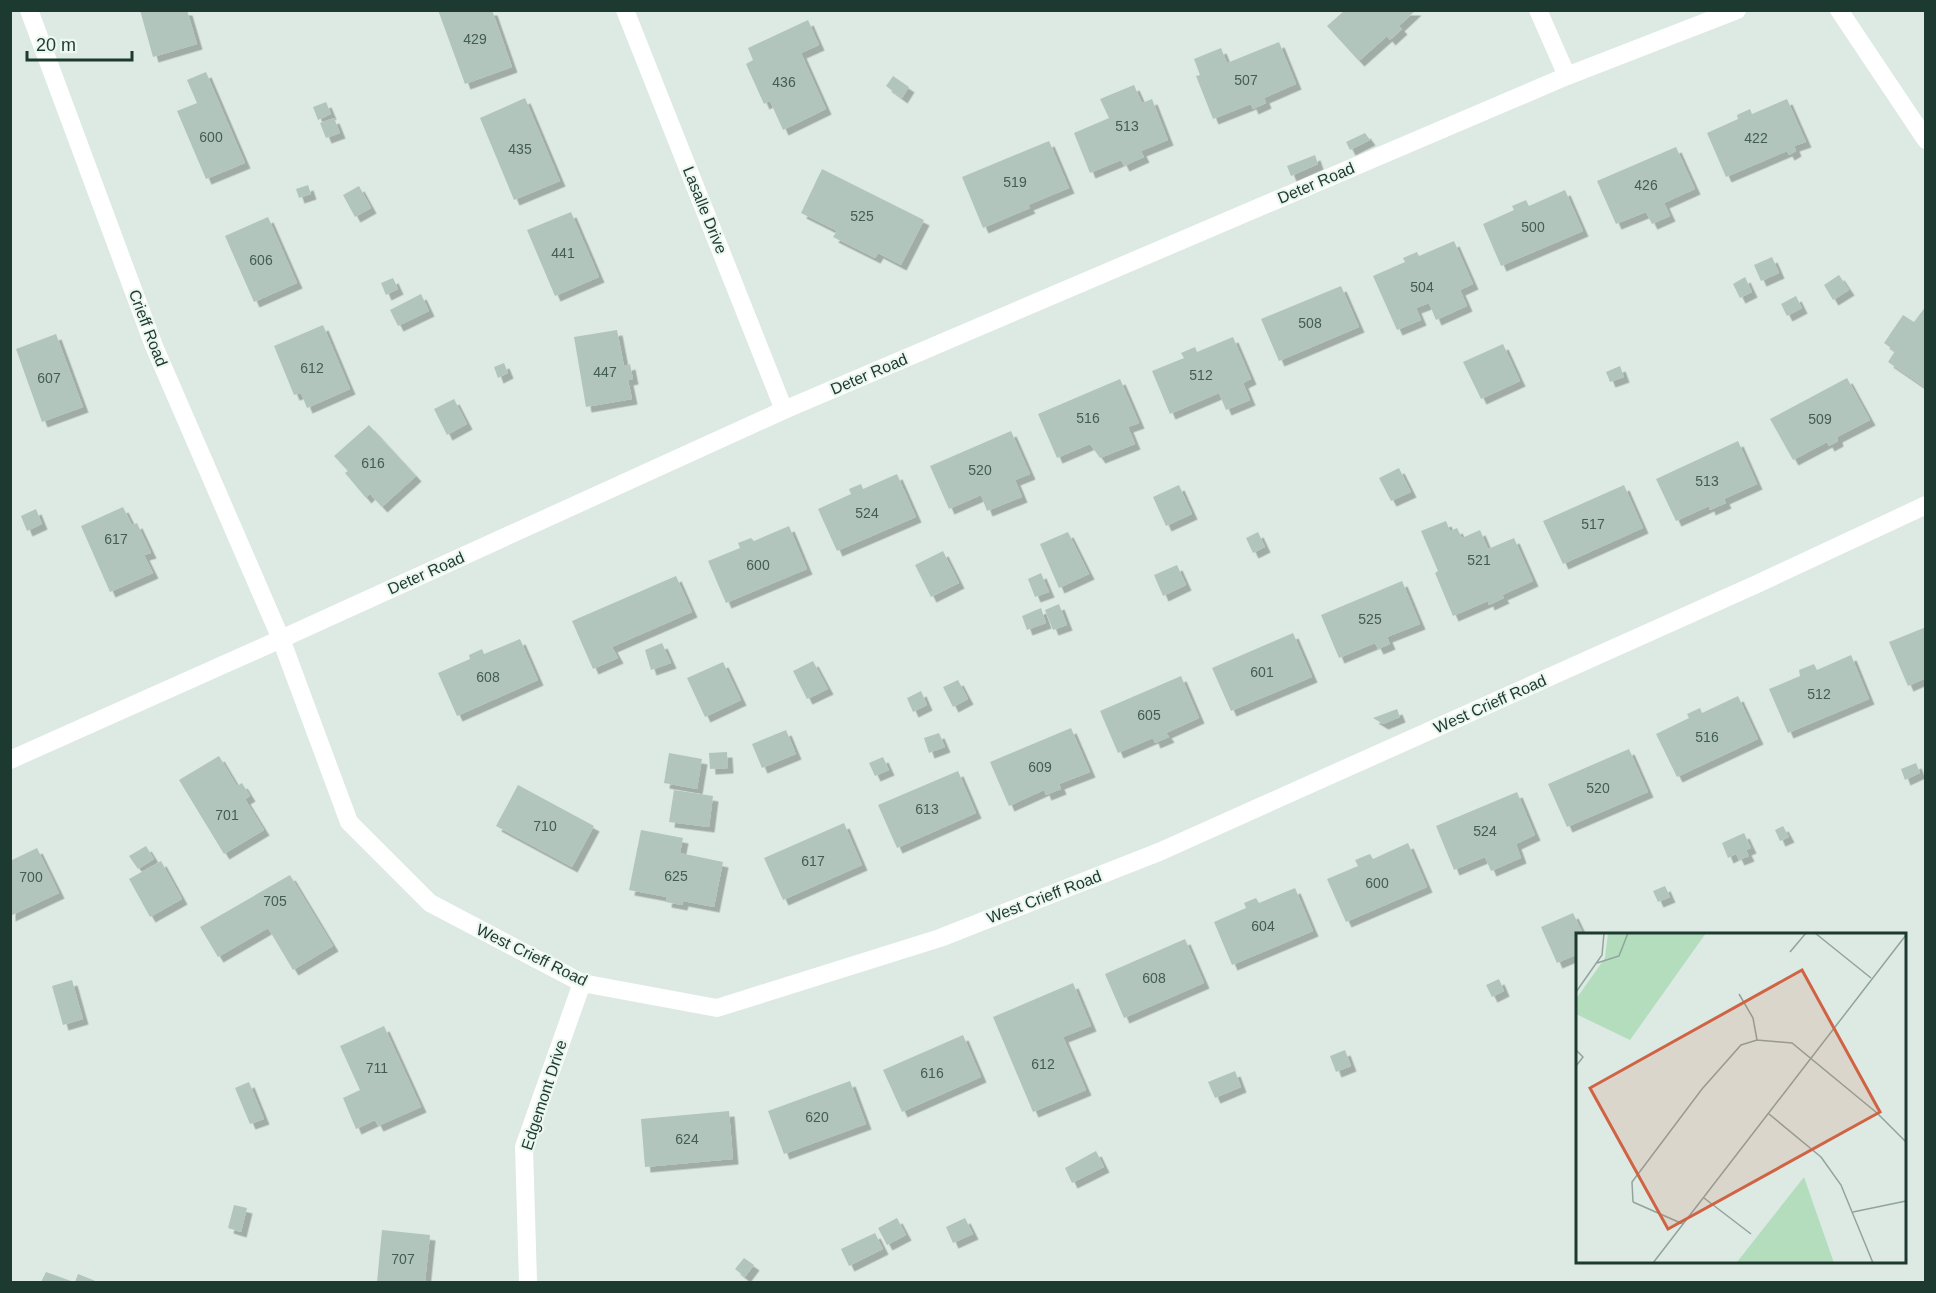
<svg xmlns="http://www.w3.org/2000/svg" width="1936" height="1293" font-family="Arial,sans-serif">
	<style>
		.building { fill: #b2c5bc; filter: url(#shadow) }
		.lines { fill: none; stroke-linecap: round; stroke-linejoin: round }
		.minor { stroke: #fff; stroke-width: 18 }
		.labels { text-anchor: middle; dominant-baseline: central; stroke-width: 4.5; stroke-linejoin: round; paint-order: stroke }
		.number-label { font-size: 14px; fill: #425d54 }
		.street-label { font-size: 16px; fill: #1d3a31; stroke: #edf7f1 }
		.inset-road { fill: none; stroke: #90a49c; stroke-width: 1.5 }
		.view { fill: #d06343; fill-opacity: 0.15; stroke: #d06343; stroke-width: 3 }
		.inset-edge { fill: none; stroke: #1d3a31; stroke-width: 3 }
	</style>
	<defs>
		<filter id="shadow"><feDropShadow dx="5.5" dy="5.5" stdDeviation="0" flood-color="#0004"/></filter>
	</defs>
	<rect width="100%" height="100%" fill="#dceae3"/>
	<path class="building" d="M140,10h47l10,34 -44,13z
		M438,10h54l20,57 -47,17z
		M1345,10h71l-17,16 3,3 -12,11 -3,-4 -28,25 -32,-35z
		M808,20l11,25 -18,8 25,56 -43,21 -13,-29 -6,3 -18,-40 7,-4 -5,-12z
		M1279,42l17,42 -32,14 2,5 -13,6 -2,-5 -38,15 -17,-43 4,-1 -6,-16 27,-11 6,15z
		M206,72l39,91 -39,16 -29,-68 20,-8 -10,-23z
		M893,76l16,11 -7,11 -16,-12z
		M1134,85l8,18 10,-4 16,41 -27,11 3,6 -20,9 -3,-6 -31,13 -16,-40 35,-15 -9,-19z
		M525,98l35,83 -46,19 -34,-82z
		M1787,99l19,43 -12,4 2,5 -7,4 -2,-4 -61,26 -19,-44 31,-14 -1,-4 13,-6 2,5z
		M326,102l5,12 -13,6 -5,-13z
		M334,118l6,15 -14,5 -6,-15z
		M1365,133l5,7 -20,10 -4,-8z
		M1049,141l20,47 -41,17 2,3 -47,20 -21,-51z
		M1676,147l19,42 -31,14 6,13 -18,8 -6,-12 -30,12 -19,-43z
		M1315,155l3,9 -27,12 -4,-10z
		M822,169l102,51 -23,45 -23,-12 -3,5 -42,-21 4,-6 -36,-18z
		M308,185l3,9 -12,4 -3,-9z
		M359,186l12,22 -16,9 -12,-22z
		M1565,190l18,41 -82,35 -18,-42 31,-14 -2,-4 14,-6 3,6z
		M571,212l28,65 -44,19 -28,-66z
		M268,217l29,66 -43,19 -29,-66z
		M1454,241l19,43 -13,6 7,16 -31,14 -7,-17 -13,5 5,12 -24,10 -24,-54 32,-14 -2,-4 14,-6 2,4z
		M1772,257l7,16 -18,8 -7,-16z
		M1839,275l10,15 -16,10 -9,-15z
		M1745,277l7,15 -12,6 -7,-14z
		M393,278l5,11 -12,6 -5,-12z
		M1341,286l18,41 -80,34 -18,-42z
		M421,294l8,17 -31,15 -8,-16z
		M1796,296l6,12 -15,8 -6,-12z
		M1926,306v82l-38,-26 7,-11 -11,-8 19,-28 11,7z
		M323,325l27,64 -43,19 -6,-15 -7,2 -20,-49z
		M617,330l7,36 6,-2 3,15 -5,1 4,19 -46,8 -12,-70z
		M56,334l27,73 -41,15 -26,-73z
		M1233,337l18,42 -8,4 7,17 -24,10 -7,-17 -49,21 -18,-43 32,-13 -3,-5 14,-6 2,5z
		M1503,344l17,37 -39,18 -18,-37z
		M504,363l4,10 -10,5 -4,-11z
		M1620,366l4,11 -14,5 -4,-10z
		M1847,378l23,42 -33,17 1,4 -9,5 -2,-4 -34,18 -23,-41z
		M1120,379l19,44 -11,4 7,17 -35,14 -10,-14 -33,14 -19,-44z
		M454,399l13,25 -20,11 -13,-26z
		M369,425l47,51 -34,31 -12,-13 -4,4 -21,-25 3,-2 -14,-15z
		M1011,431l19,43 -15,6 7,17 -35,14 -6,-16 -32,14 -19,-43z
		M1738,441l19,43 -33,15 2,4 -16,7 -1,-4 -33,15 -20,-42z
		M1399,468l12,24 -20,9 -12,-23z
		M897,474l19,43 -79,34 -19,-42 33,-15 -2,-5 12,-5 2,5z
		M1179,485l13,29 -26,12 -13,-29z
		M1624,485l19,43 -80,36 -20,-43z
		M123,507l9,18 5,-2 14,30 -7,2 9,18 -43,19 -29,-66z
		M36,509l6,15 -15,7 -6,-15z
		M1446,521l4,10 7,-3 5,10 18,-8 8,19 26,-11 19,43 -31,14 2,3 -15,7 -1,-4 -35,15 -18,-43 3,-2 -17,-40z
		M789,526l18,43 -81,34 -18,-42 32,-13 -2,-5 13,-5 3,3z
		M1068,532l21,42 -30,14 -19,-44z
		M1258,532l7,15 -12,6 -7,-15z
		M943,551l16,32 -28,14 -16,-32z
		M1177,565l9,20 -23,11 -9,-21z
		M1041,573l8,19 -14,5 -7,-18z
		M676,576l16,36 -80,35 6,11 -25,11 -21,-48z
		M1402,581l18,43 -33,13 3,7 -12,5 -3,-6 -36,15 -18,-43z
		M1059,604l8,21 -14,5 -8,-20z
		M1041,608l5,15 -19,7 -5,-14z
		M1926,627v51l-18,8 -19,-44z
		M1293,633l19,44 -81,34 -19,-43z
		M520,639l18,41 -81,36 -19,-43 32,-14 -1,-4 13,-6 2,5z
		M662,643l9,20 -20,7 -6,-20z
		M1851,655l18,44 -81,34 -19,-44 31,-13 -1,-6 15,-6 3,6z
		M813,661l15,28 -21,10 -14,-28z
		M723,662l18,38 -36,17 -18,-39z
		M1181,676l18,42 -33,15 3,4 -14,6 -2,-5 -35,15 -18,-42z
		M958,680l10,19 -15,8 -10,-20z
		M921,691l6,14 -14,7 -6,-14z
		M1738,696l20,43 -81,38 -21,-43 33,-16 -2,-4 13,-6 2,5z
		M1397,709l3,8 -17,7 -10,-6z
		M1071,728l19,44 -31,12 2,5 -15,6 -2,-5 -35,16 -19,-44z
		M786,730l10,24 -34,14 -10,-24z
		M939,733l6,14 -16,6 -5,-15z
		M1629,749l19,43 -81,35 -19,-43z
		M727,752l1,16 -18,1 -1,-16z
		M669,753l33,6 -5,30 -33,-6z
		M219,756l18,30 5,-3 8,13 -5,3 19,31 -40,24 -45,-74z
		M883,757l6,13 -14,6 -6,-13z
		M1916,763l4,10 -15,7 -4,-11z
		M958,771l18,42 -79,35 -19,-43z
		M518,785l76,41 -22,41 -76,-41z
		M674,790l39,6 -4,31 -40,-5z
		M1517,792l18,43 -19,9 5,14 -30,13 -6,-14 -31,13 -18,-44z
		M844,823l18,42 -79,35 -19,-42z
		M1783,826l6,11 -9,4 -5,-11z
		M641,830l42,8 -3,15 43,9 -9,45 -31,-6 -1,4 -16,-3 1,-5 -38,-7z
		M1744,833l7,15 -5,2 3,6 -10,4 -3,-6 -8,4 -6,-15z
		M1408,843l19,44 -81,35 -19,-43 31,-13 -3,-6 15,-6 3,5z
		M146,846l8,13 -16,10 -9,-13z
		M37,848l22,45 -49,23v-55z
		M161,861l21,38 -32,18 -21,-38z
		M290,875l43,71 -40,24 -25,-42 -50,29 -18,-30z
		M1665,886l5,11 -12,5 -5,-11z
		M1295,888l18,43 -81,34 -18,-43 32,-14 -2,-5 12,-5 3,5z
		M1573,913l10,21h-5v20l-21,9 -16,-36z
		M1185,939l19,44 -80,35 -19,-44z
		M1499,979l5,12 -12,6 -6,-12z
		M72,980l11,39 -20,6 -11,-39z
		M1073,983l18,43 -28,11 23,53 -53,22 -40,-95z
		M384,1026l37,81 -43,19 -3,-6 -19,9 -13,-31 17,-8 -20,-44z
		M963,1035l18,42 -79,35 -19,-42z
		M1345,1050l6,16 -15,6 -6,-16z
		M1235,1071l6,16 -26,11 -7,-16z
		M850,1081l16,43 -82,30 -16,-43z
		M249,1082l15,37 -14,5 -15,-36z
		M729,1111l4,48 -88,8 -4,-48z
		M1096,1151l8,16 -32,16 -7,-15z
		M234,1205l13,3 -6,24 -13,-4z
		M897,1218l9,17 -19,10 -9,-17z
		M965,1218l8,16 -20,9 -7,-16z
		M382,1230l48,5 -5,47h-48z
		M875,1233l8,16 -34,17 -8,-17z
		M744,1258l10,7 -9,12 -10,-8z
		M46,1272l28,10h-33z
		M78,1274l20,8h-23z"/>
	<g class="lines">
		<path class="minor" d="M29,10l125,336 127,293 68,183 81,81 152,80 135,25 223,-70 219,-86 598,-268 169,-79
			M625,10l159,400
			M1538,10l29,66
			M1839,10l87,130
			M10,760l271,-121 503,-229 783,-334 170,-66
			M528,1282l-4,-135 58,-164"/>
	</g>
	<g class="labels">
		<g class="number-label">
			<text x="475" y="39">429</text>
			<text x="1246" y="80">507</text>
			<text x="784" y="82">436</text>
			<text x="1127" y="126">513</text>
			<text x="211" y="137">600</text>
			<text x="1756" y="138">422</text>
			<text x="520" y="149">435</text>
			<text x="1015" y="182">519</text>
			<text x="1646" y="185">426</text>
			<text x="862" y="216">525</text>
			<text x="1533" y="227">500</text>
			<text x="563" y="253">441</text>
			<text x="261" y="260">606</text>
			<text x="1422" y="287">504</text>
			<text x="1310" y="323">508</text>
			<text x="312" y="368">612</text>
			<text x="605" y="372">447</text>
			<text x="1201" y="375">512</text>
			<text x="49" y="378">607</text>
			<text x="1088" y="418">516</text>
			<text x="1820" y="419">509</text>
			<text x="373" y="463">616</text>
			<text x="980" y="470">520</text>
			<text x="1707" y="481">513</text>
			<text x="867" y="513">524</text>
			<text x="1593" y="524">517</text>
			<text x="116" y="539">617</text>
			<text x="1479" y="560">521</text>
			<text x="758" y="565">600</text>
			<text x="1370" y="619">525</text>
			<text x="1262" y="672">601</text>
			<text x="488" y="677">608</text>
			<text x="1819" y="694">512</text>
			<text x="1149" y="715">605</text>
			<text x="1707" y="737">516</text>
			<text x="1040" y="767">609</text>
			<text x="1598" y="788">520</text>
			<text x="927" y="809">613</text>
			<text x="227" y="815">701</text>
			<text x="545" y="826">710</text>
			<text x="1485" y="831">524</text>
			<text x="813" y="861">617</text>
			<text x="676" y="876">625</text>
			<text x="31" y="877">700</text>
			<text x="1377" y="883">600</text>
			<text x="275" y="901">705</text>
			<text x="1263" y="926">604</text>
			<text x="1154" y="978">608</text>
			<text x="1043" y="1064">612</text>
			<text x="377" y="1068">711</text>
			<text x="932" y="1073">616</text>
			<text x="817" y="1117">620</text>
			<text x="687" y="1139">624</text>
			<text x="403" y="1259">707</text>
		</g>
		<g class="street-label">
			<text transform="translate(1316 183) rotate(-23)">Deter Road</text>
			<text transform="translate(705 210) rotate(68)">Lasalle Drive</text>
			<text transform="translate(148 328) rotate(69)">Crieff Road</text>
			<text transform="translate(869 374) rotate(-23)">Deter Road</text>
			<text transform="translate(426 573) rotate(-24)">Deter Road</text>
			<text transform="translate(1490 704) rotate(-24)">West Crieff Road</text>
			<text transform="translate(1044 897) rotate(-21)">West Crieff Road</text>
			<text transform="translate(532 955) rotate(26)">West Crieff Road</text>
			<text transform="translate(544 1095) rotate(-72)">Edgemont Drive</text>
		</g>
	</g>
	<g transform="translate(1576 933)">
		<rect width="330" height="330" fill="#dceae3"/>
		<path d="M32,0h98l-76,107 -54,-26v-15l29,-41zM228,244l30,86h-97v-1z" fill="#b3ddbd"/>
		<path class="inset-road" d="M239,0l56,45M214,19l16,-19M21,30l22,-7 9,-23M0,59l26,-37 2,-22M163,61l14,24 4,22M0,117l7,7 -7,9M193,181l52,43 20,28 32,78M128,265l47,36M57,269l-1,-20 70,-93 39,-44 16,-5 35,3 85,70 29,29M57,269l50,22M277,279l53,-11M77,330l253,-328"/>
		<path class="view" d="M226,37l78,142 -212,117 -78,-141z"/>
		<rect width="330" height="330" class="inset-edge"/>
	</g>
	<rect width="1936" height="1293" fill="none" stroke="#1d3a31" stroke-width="24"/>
	<path d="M27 51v9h105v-9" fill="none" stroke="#1d3a31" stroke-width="3"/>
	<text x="36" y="51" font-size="18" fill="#1d3a31" stroke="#edf7f1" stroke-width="4.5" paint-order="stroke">20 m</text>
</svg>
